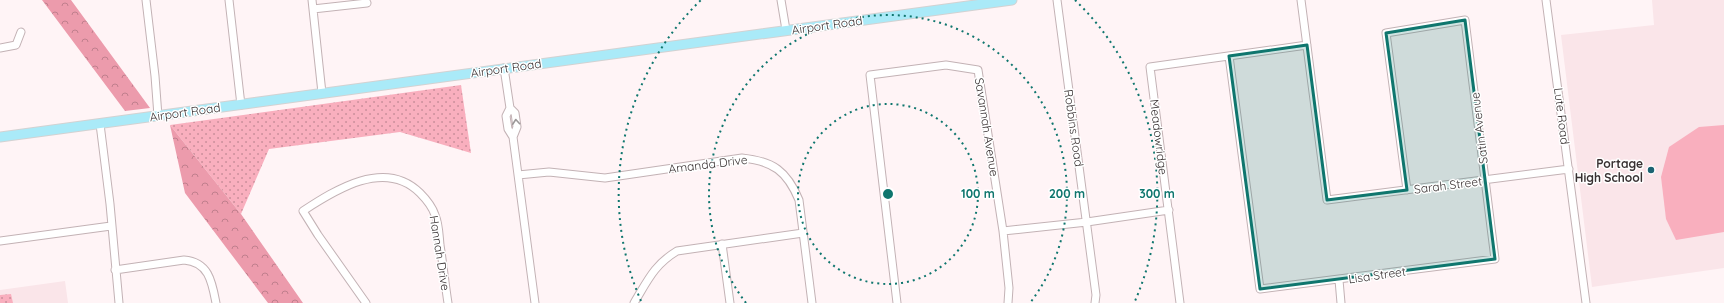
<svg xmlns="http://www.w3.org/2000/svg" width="1724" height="303" font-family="Quicksand,sans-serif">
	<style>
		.built { fill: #fae5e9 }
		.grass { fill: url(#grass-dots) }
		.forest { fill: url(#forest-crowns) }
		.pitch { fill: #f9afbe }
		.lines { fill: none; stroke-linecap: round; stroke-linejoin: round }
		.minor-casing { stroke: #c3b2b5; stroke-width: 9 }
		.major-casing { stroke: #d3d2d2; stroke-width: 11 }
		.minor { stroke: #fff; stroke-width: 7 }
		.major { stroke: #aaeaf8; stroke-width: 9 }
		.oneway { stroke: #9c9898 }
		.marked { fill: #0f766e; fill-opacity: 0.2; stroke: #0f766e; stroke-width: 3; stroke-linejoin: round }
		.ring { fill: none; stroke: #0f766e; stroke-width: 2; stroke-dasharray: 2 4 }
		.poi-dot { fill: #1b6372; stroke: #fff; stroke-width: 1.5 }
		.labels { text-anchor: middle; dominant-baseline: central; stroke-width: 3; stroke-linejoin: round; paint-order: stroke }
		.street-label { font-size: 12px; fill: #383132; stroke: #fff }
		.poi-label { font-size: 12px; font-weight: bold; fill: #383132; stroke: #fff; text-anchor: end }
		.centre { fill: #0f766e; stroke: #fff; stroke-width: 2 }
		.ring-label { font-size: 12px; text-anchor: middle; font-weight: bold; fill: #0f766e; stroke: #fff; stroke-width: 3; stroke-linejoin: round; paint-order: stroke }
	</style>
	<defs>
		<pattern id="grass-dots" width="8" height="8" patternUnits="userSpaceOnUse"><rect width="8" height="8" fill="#f9afbe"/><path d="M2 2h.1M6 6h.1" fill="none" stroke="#cb8f9b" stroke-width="1.8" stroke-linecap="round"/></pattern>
		<pattern id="forest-crowns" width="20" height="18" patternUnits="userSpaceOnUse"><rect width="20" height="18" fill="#ec9bac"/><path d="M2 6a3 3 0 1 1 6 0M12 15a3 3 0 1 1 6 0" fill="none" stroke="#c07f8d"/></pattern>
	</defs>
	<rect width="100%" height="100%" fill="#fff4f6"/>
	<path class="built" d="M1652,0h72v268l-132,19 -31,-252 93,-10z
		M65,281l3,22h-68v-13z"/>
	<path class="grass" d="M461,85l10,68 -71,-21 -131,17 -28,65 -71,-89z
		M11,294l2,9h-13v-8z"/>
	<path class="forest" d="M42,0h29l79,108 -25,3z
		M170,125l71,89 62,89h-35l-83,-110z"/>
	<path class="pitch" d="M1724,125v107l-48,8 -10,-21 -5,-42 8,-30 30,-20z"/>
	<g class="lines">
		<defs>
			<path id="minor" d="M146,0l9,76 3,40
				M229,0l12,105
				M312,0l10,93
				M781,0l5,30
				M1057,0l39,295 -1,8
				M1301,0l26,200 242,-31
				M1546,0l40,303
				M313,9l54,-6
				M0,48l16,-3 5,-13
				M1229,56l31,233 235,-30 -30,-239 -79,13 21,157
				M504,68l6,40 -4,8 2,13 5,8
				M510,108l5,5 2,14 -4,10 22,166
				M100,124l10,80 9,99
				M518,175l31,-3 56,6 137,-20c31,3 45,13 57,42l13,103
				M1003,231l84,-9 82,-12
				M0,241l111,-15
				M722,244l8,59
				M115,270l69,-10c25,2 28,22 32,43
				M1339,280l2,23
				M366,303l-48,-68 -15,-24c32,-21 82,-53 117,-18 6,6 12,13 15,22 4,9 4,20 5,30 3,19 5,39 8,58
				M634,303c14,-23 20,-38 43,-52l126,-18
				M897,303l-27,-228 76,-10 32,5 25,161 6,57 -1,15
				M1180,303l-30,-236 157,-22"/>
			<path id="major" d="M0,137l1012,-137"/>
		</defs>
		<use href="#minor" class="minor-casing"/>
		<use href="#major" class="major-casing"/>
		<use href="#minor" class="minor"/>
		<use href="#major" class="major"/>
	</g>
	<defs><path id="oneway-chevron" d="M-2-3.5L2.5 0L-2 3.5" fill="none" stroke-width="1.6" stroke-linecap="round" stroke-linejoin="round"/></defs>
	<use class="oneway" href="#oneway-chevron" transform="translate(516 122) rotate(-95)"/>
	<path class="marked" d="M1465,20l30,239 -235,30 -31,-233 78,-11 20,155 80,-10 -21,-157z"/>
	<g class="ring">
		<circle cx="888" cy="194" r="90"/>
		<path d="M746 303A179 179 0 1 1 1030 303"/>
		<path d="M641 301A269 269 0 0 1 701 0M1075 0A269 269 0 0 1 1135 301"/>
	</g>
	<circle class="poi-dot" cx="1651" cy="170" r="4"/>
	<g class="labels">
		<g class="street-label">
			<text transform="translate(827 25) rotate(-8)">Airport Road</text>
			<text transform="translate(506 68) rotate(-8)">Airport Road</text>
			<text transform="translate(185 112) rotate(-8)">Airport Road</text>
			<text transform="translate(1562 116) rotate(83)">Lute Road</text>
			<text transform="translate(987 127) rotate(81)">Savannah Avenue</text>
			<text transform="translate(1074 128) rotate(82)">Robbins Road</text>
			<text transform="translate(1479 128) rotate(-97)">Satin Avenue</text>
			<text transform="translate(1159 137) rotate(83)">Meadowridge</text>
			<text transform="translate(708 164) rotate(-7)">Amanda Drive</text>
			<text transform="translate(1448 185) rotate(-7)">Sarah Street</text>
			<text transform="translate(440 253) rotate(81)">Hannah Drive</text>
			<text transform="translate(1377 275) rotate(-8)">Lisa Street</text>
		</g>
		<g class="poi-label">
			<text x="1643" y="163">Portage<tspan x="1643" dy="14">High School</tspan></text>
		</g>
	</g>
	<circle cx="888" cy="194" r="6" class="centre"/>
	<g class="ring-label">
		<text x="978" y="198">100 m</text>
		<text x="1067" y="198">200 m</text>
		<text x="1157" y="198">300 m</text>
	</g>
</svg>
